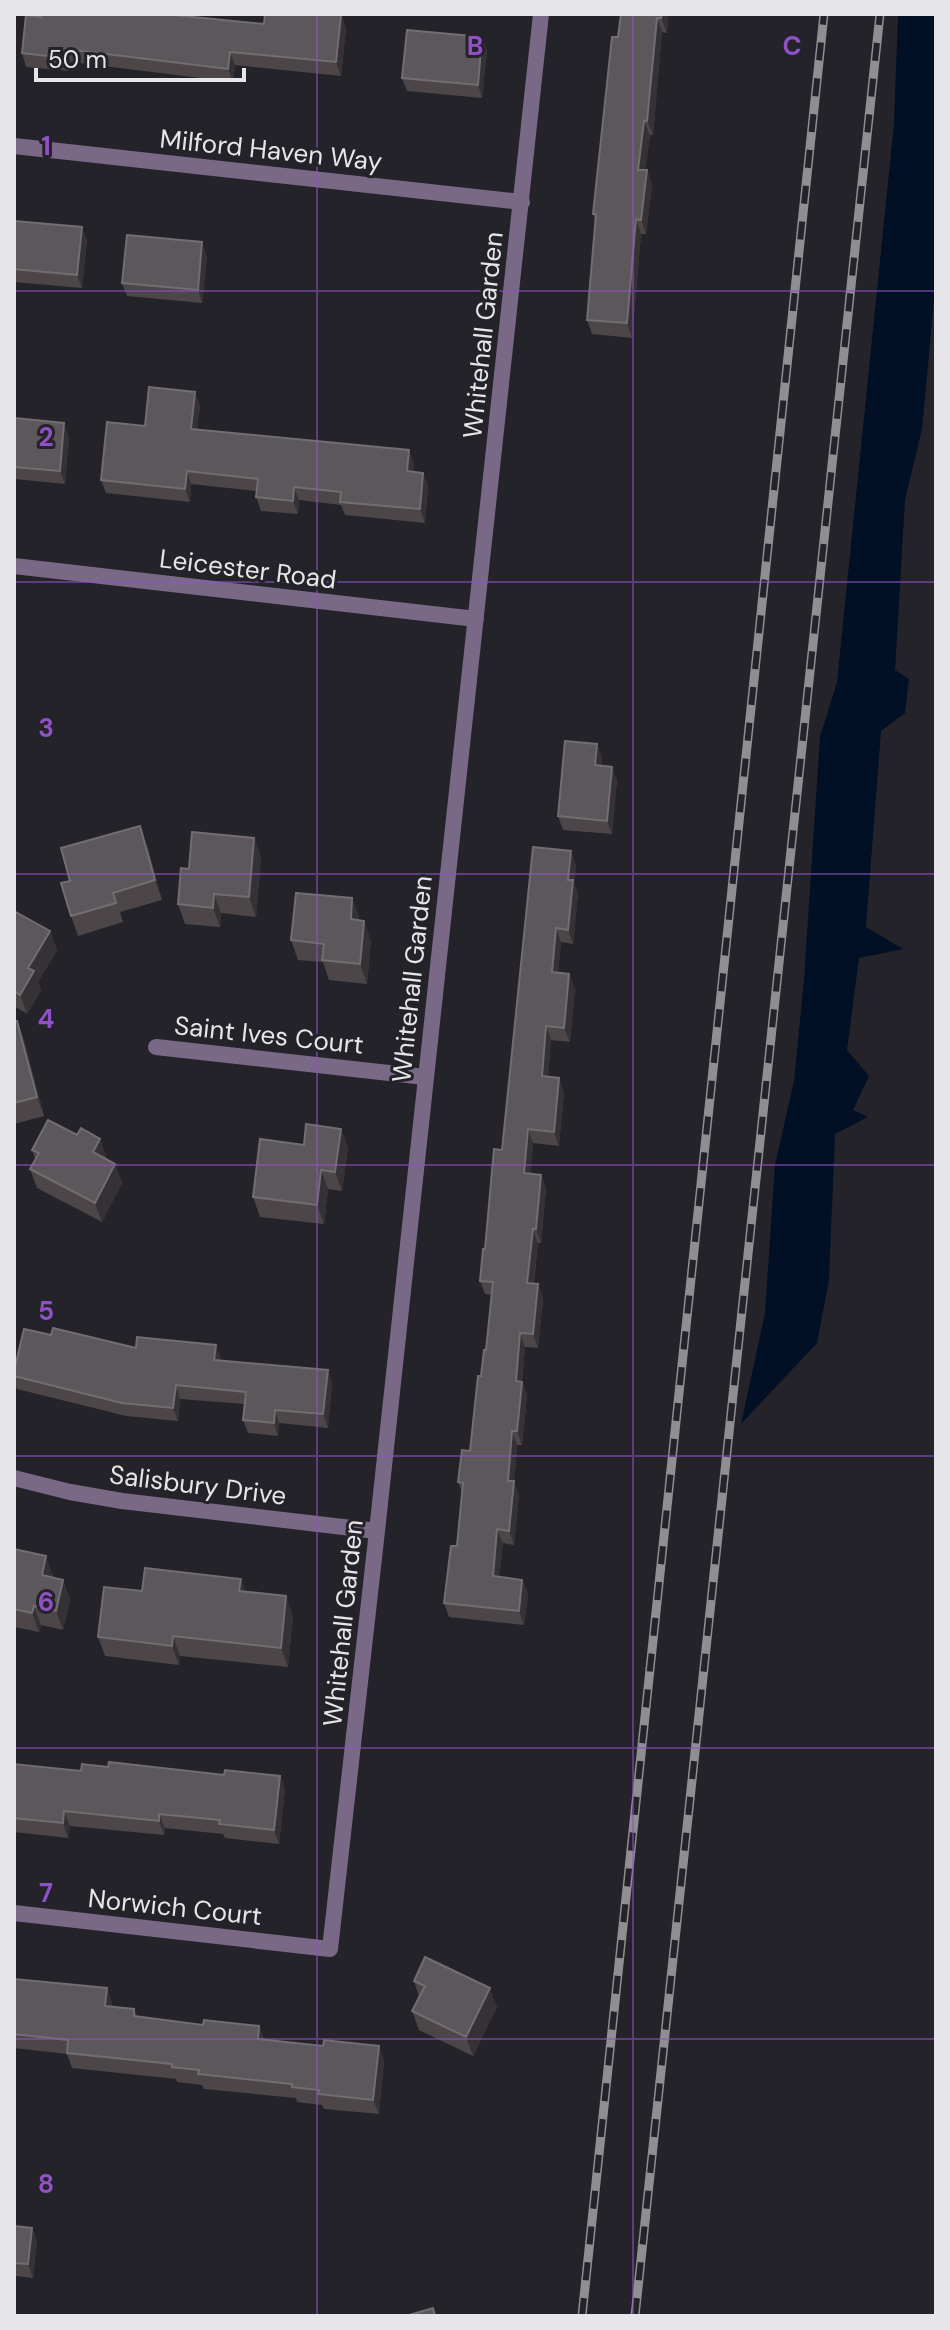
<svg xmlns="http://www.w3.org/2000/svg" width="950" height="2330" font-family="'DM Sans',sans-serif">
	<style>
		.water { fill: #011025 }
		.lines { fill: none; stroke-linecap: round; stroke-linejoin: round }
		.minor { stroke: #796987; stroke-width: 16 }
		.rail-casing { stroke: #8f8e93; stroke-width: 9 }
		.rail { stroke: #242329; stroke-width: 6; stroke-dasharray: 18; stroke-linecap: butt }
		.wall { fill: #4c4649 }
		.shaded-wall { fill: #353135 }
		.building { fill: #5c575a; stroke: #726d71; stroke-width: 2 }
		.grid { fill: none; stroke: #9051c7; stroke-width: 2; stroke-opacity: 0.55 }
		.labels { text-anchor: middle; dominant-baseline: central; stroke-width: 6; stroke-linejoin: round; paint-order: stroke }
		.street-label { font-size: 26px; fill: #e6e5e9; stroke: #242329 }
		.grid-label { font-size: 26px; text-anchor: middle; font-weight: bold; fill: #9051c7; stroke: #242329; stroke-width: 6; stroke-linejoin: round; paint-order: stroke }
	</style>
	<rect width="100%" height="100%" fill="#242329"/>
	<path class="water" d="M898,14h38v265l-14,150 -17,71 -10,170 14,9 -4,34 -24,18 -15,196 37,22 -44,9 -12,92 22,26 -16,34 15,7 -33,17 -6,146 -12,63 -76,81 24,-111 10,-148 19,-84 10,-101 16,-243 17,-55 57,-558z"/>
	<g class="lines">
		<path class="minor" d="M14,146l508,56
			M14,566l462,53
			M156,1047l269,30
			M14,1478l56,14 52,9 255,30
			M14,1913l316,36 47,-418 164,-1517"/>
		<defs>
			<path id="rail" d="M582,2316l242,-2302
				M635,2316l245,-2302"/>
		</defs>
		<use href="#rail" class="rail-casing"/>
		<use href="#rail" class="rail"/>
	</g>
	<path class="wall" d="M621,14h47l-1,19 -5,-1 -9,103h-3l-5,35h2l5,15 -6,49h-5l-9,104 -40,-4 -5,-14 9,-99 -3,-7z
		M341,15l5,13 -5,48 -106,-11 -2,17 -162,-20 -1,9 -44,-4 -4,-14 19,-36 223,7z
		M482,37l5,14 -5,47 -75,-7 -5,-13z
		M14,221l73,19 -5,48 -68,-6z
		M207,256l-5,47 -75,-7 -5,-13z
		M195,392l5,14 -3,23 217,34 -1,9 10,1 5,13 -3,37 -80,-8 -4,-10 -42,-5 -1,14 -37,-3 -5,-14 1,-6 -66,-7 -1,18 -84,-9 -5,-13 44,-54z
		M14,418l55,19 -4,47 -51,-5z
		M597,744l5,14 -1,8 16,14 -5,54 -49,-4 -5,-14z
		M254,838l7,19 -5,60 -35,-4 -1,14 -35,-3 -7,-20 11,-35z
		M147,845l15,55 -42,12 3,10 -45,14 -7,-20 -1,-35z
		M533,847l43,18 -2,18 4,11 -5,50 -12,-2 -3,31 17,15 -5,54 -19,-2 -3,37 16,15 -5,54 -26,-3 -3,31 11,1 5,14 -5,54h-3l-4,40 4,1 5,14 -5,50 -13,-1 -3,35 5,13 -5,50h-5l-3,37 5,13 -5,50 -11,-2 -4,34 23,3 6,14 -4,31 -75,-8 -5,-14 13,-57 5,-54 -4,-10 12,-31 16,-101 6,-55 -7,-1 -5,-13 22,-131z
		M352,898l7,19v3l12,20 -4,44 -38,-4 -6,-18 -25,-2 -7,-20z
		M14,911l36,20 7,19 -19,32 3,8 -14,24 -13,-8z
		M14,1021h3l7,19 20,76 -30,8z
		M341,1129l7,19 -6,43 -14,-2 -4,35 -64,-7 -7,-20 51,-52z
		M32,1150l75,8 -1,1 9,5 7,19 -20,39 -65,-34 -7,-19 5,-10z
		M51,1335l85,13 85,10 -1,2 108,10 4,13 -4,45 -49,-5 -1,13 -30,-3 -5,-13 1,-16 -64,-5 -2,22 -52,-5 -109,-27 -3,-9v-9z
		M14,1549l39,26 -1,3 11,2 7,20 -7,30 -22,-5 -2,7 -25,-5z
		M142,1591l104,1 47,24 -5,51 -108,-11 -1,9 -74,-9 -7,-19z
		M14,1764l67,7 27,-4 116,8 56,1 5,14 -6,54 -54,-6 -2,-4 -58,-6 -1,7 -94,-9 -2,12 -54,-6z
		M14,1979l93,9 5,15v4l22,2 3,8 66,8 56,1 5,13 59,7h56l5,15 -5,53 -55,-5 -2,-4 -25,-3 -1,-4 -92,-9 -2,-4 -25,-3 -1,-3 -104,-11 -5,-14 -53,-6z
		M414,1981l83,26 -24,49 -54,-26 -7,-19 7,-15z
		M14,2226l18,2 5,13 -4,37 -17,-2 -2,16z"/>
	<path class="shaded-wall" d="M662,14h6l-1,19 -6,-15z
		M341,15l5,13 -5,48 -5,-14z
		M657,18l5,14 -9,103 -6,-14z
		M482,37l5,14 -5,47 -4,-13z
		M66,49l5,13 -1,9 -5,-13z
		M230,52l5,13 -2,17 -5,-13z
		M644,121l6,14 -6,49 -6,-14z
		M647,170l5,15 -6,49 -5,-14z
		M636,219l5,15 -9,104 -5,-15z
		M82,227l5,13 -5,48 -5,-13z
		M202,242l5,14 -5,47 -4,-13z
		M195,392l5,14 -4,36 -5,-13z
		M64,423l5,14 -4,47 -5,-13z
		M409,450l5,13 -2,22 -5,-14z
		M187,471l4,13 -1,18 -5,-13z
		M423,473l5,13 -3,37 -5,-14z
		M294,487l5,13 -1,14 -5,-13z
		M597,744l5,14 -2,20 -5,-13z
		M612,767l5,13 -5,54 -5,-13z
		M140,826l7,19 15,55 -7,-20z
		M254,838l7,19 -5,60 -7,-20z
		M571,851l5,14 -2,18 4,11 -5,50 -5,-14v-50z
		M214,894l7,19 -1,14 -7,-19z
		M352,898l7,19 -1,21 -7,-19z
		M364,921l7,19 -4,44 -7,-20z
		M556,928l5,14 -4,44 -5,-14z
		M50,931l7,19 -19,32 3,8 -14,24 -7,-19 8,-27z
		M569,974l6,14 -5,54 -6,-14z
		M17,1021l7,19 20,76 -7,-19z
		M546,1026l5,14 -4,50 -5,-14z
		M559,1078l5,14 -5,54 -5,-14z
		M341,1129l7,19 -6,43 -7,-19z
		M528,1129l5,14 -4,44 -5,-14z
		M100,1139l7,19 -7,13 -7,-19z
		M115,1164l7,19 -20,39 -7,-19z
		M321,1170l7,19 -4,35 -7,-19z
		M541,1175l5,14 -5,54 -5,-14z
		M533,1229l5,14 -6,54 -5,-14z
		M538,1284l5,14 -5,50 -5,-14z
		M520,1333l5,14 -3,35 5,13 -5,50 -5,-14 -1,-50z
		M216,1345l5,13 -2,15 -5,-13z
		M328,1370l4,13 -4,45 -5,-14z
		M176,1385l4,14 -2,22 -5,-13z
		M275,1410l4,13 -1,13 -4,-13z
		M512,1431l5,14 -3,37 5,13 -5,50 -5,-14 -1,-50z
		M497,1529l6,14 -5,47 -5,-14z
		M46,1556l7,19 -4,19 -7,-19z
		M241,1579l7,19 -9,-7z
		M63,1580l7,20 -7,30 -7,-19z
		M522,1580l6,14 -4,31 -5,-14z
		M286,1596l7,20 -5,51 -7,-19z
		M34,1606l7,19 -2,7 -7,-19z
		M173,1636l7,20 -1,9 -7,-19z
		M280,1776l5,14 -6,54 -5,-14z
		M64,1811l6,15 -2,12 -5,-15z
		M159,1814l6,14 -1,7 -5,-14z
		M107,1988l5,15 -2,18 -5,-15z
		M490,1988l7,19 -24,49 -7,-19z
		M259,2026l5,15 -6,-2z
		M379,2046l5,15 -5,53 -6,-14z
		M32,2228l5,13 -4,37 -5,-14z"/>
	<path class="building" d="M41,14h122l101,10 1,-10 76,1 -5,47 -106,-10 -2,17 -162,-20 -1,9 -43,-5 4,-38 15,2z
		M621,14h41l-1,4h-4l-10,103h-3l-6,49h9l-6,50 -5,-1 -9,104 -40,-3 9,-106h-3l19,-177h6z
		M407,30l75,7 -4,48 -76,-7z
		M14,221l68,6 -5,48 -63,-6z
		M127,235l75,7 -4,48 -76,-7z
		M149,387l46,5 -4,37 218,21 -2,21 16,2 -3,36 -80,-7 1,-10 -47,-5 -1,14 -37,-4 2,-18 -71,-8 -2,18 -84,-9 6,-58 38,4z
		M14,418l50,5 -4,48 -46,-4z
		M565,741l32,3 -2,21 17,2 -5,54 -49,-5z
		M140,826l15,54 -42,13 3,10 -45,13 -10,-33 9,-2 -9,-33z
		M192,832l62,6 -5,59 -35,-3 -1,14 -35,-4 3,-36 8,1z
		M533,847l38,4 -3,29h5l-5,50 -12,-2 -4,44 17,2 -5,54 -18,-2 -4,50 17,2 -5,54 -26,-3 -4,44 17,2 -5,54h-3l-6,54 11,1 -5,50 -13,-1 -4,48 6,1 -5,49h-5l-4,50h6l-5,50 -12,-2 -4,47 29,4 -3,31 -75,-8 7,-57h6l6,-63 -5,-1 4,-32 8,1 8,-75h3l3,-26h2l7,-68 -13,-1 3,-32h2l9,-100 8,1z
		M296,893l56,5 -1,21 13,2 -4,43 -38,-4 2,-16 -33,-4z
		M14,911l36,20 -22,37 6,3 -14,24 -6,-4z
		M14,1021h3l20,76 -23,6z
		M48,1120l29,15 4,-7 19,11 -7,13 22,12 -20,39 -65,-34 9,-16 -7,-3z
		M306,1124l35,5 -6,43 -14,-2 -4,35 -64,-8 7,-58 44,6z
		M53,1328l83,20 1,-11 79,8 -2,15 114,10 -5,44 -48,-4 -1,13 -31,-3 3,-28 -70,-7 -3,23 -51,-5 -108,-27v-5l10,-42 27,6z
		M14,1549l32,7 -4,19 21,5 -7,31 -22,-5 -2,7 -18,-4z
		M145,1568l96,11 -2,12 47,5 -5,52 -108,-12 -1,10 -74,-9 6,-50 38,4z
		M109,1762l115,13 1,-5 55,6 -6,54 -55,-6 1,-4 -61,-6v7l-95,-10 -1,12 -49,-5v-54l67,7 1,-7 26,3z
		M425,1957l65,31 -24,49 -54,-26 13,-25 -11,-5z
		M14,1979l93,9 -2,18 29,3v7l69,9 1,-5 55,6 -1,13 65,7 1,-6 55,6 -6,54 -55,-6 1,-4 -27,-3v-3l-94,-10 1,-4 -27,-3v-3l-105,-11 1,-13 -54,-6z
		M14,2226l18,2 -4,36 -14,-1z
		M433,2308l2,8h-29z"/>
	<path class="grid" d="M317,14v2302M633,14v2302M14,291h922M14,582h922M14,874h922M14,1165h922M14,1456h922M14,1748h922M14,2039h922"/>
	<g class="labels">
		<g class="street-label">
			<text transform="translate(271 150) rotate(6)">Milford Haven Way</text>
			<text transform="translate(483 335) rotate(-84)">Whitehall Garden</text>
			<text transform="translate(248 569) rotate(7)">Leicester Road</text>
			<text transform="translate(412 979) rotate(-84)">Whitehall Garden</text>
			<text transform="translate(269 1035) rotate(6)">Saint Ives Court</text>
			<text transform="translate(198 1485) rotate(7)">Salisbury Drive</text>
			<text transform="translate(343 1623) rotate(-84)">Whitehall Garden</text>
			<text transform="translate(175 1907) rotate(6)">Norwich Court</text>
		</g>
	</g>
	<g class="grid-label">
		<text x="475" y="55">B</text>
		<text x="792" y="55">C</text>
		<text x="46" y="155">1</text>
		<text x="46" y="446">2</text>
		<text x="46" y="737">3</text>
		<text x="46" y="1028">4</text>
		<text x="46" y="1320">5</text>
		<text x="46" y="1611">6</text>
		<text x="46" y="1902">7</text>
		<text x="46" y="2193">8</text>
	</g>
	<rect width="950" height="2330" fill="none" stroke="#e6e5e9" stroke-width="32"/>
	<path d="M36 68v12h208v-12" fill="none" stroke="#e6e5e9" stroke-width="4"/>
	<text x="48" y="68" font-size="24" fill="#e6e5e9" stroke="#242329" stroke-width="6" paint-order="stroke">50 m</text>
</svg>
